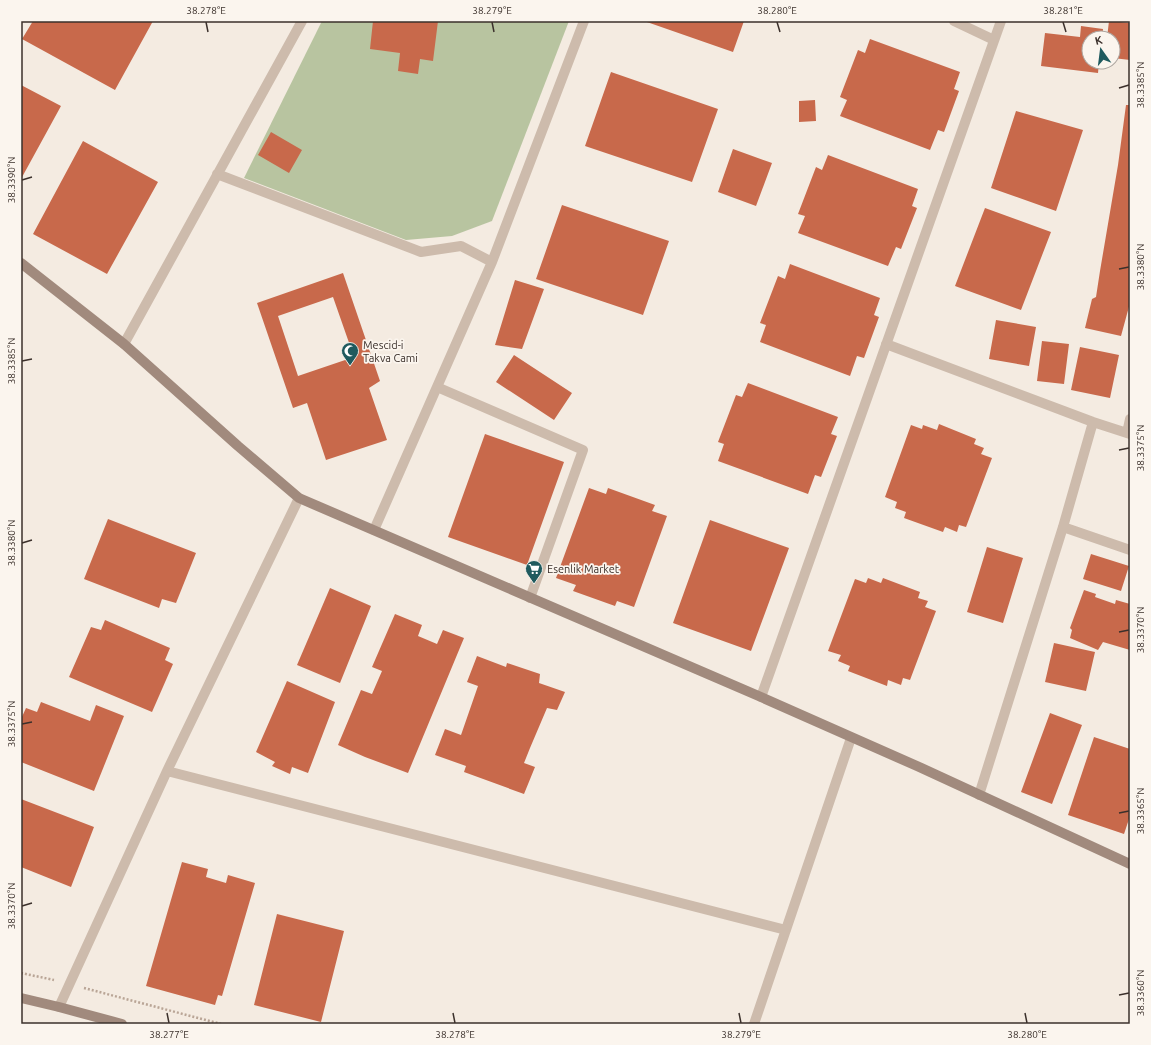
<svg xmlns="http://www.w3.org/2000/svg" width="1151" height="1045" font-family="Ubuntu,sans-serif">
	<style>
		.green { fill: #b8c4a0 }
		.building { fill: #c8694b; fill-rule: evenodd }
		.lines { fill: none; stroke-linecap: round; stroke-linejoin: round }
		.path { stroke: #b9a596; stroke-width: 2.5; stroke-dasharray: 2 2; stroke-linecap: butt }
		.street { stroke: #cdbbac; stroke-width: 10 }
		.secondary { stroke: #a18a7d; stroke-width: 10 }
		.ticks { fill: none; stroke: #3b302b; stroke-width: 1.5 }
		.labels { text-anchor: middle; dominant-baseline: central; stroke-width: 3.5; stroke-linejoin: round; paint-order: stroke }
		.poi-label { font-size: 11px; fill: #3b302b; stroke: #fbf5ee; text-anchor: start }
		.neatline { fill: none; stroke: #3b302b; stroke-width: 1.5 }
		.ticks-label { font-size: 10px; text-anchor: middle; fill: #3b302b }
	</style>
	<rect width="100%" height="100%" fill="#f4ebe1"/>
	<path class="green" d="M322,21h247l-77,200 -40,15 -46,4 -162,-62z"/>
	<path class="building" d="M33,21h120l-38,69 -93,-51z
		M373,21h65l-5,40 -13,-2 -2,15 -20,-3 2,-18 -30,-4z
		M644,21h100l-11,31z
		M1109,21l21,2v37l-17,-2v-20h-6z
		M1081,26l22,3 -1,9h-13v24h10l-1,11 -57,-7 4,-33 35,4z
		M870,39l90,33 -6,17 5,2 -15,41 -6,-2 -8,20 -90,-34 7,-16 -7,-3 18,-47 7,3z
		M611,72l107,37 -26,73 -107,-36z
		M21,85l40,21 -40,73z
		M815,100l1,21 -17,1v-21z
		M1126,105h4v198l-9,33 -36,-8 7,-29 4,-2 4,-26 18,-106z
		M1016,111l67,19 -27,81 -65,-23z
		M271,132l31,18 -13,23 -31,-18z
		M83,141l75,41 -51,92 -74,-40z
		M733,149l39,14 -16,43 -38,-14z
		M828,155l90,34 -6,17 5,2 -16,41 -5,-2 -8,19 -90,-33 7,-17 -7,-2 18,-47 6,3z
		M562,205l107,36 -26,74 -107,-36z
		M985,208l66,24 -30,78 -66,-24z
		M790,264l90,34 -6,17 5,2 -15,41 -7,-2 -7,20 -90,-34 6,-17 -6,-2 18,-47 7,3z
		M343,273l37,108 -11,7 18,52 -61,20 -19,-57 -14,5 -36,-105zM333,297l21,60 -56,19 -20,-60z
		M515,280l29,9 -22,60 -27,-4z
		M996,320l40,7 -7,39 -40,-7z
		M1042,341l27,3 -5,40 -27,-3z
		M1080,347l39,8 -9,43 -39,-8z
		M514,355l58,38 -18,27 -58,-38z
		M748,383l90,34 -7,17 6,2 -16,41 -6,-2 -7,19 -90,-33 6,-17 -6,-2 18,-47 6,2z
		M939,424l37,15 -2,5 10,4 -3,6 11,4 -26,69 -7,-2 -2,7 -12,-5 -2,5 -39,-14 2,-6 -11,-4 2,-6 -12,-5 26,-72 11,4 1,-4 14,5z
		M485,434l79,28 -37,103 -79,-28z
		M589,488l17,6 2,-6 47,17 -3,6 15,5 -33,91 -17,-6 -2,5 -42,-15 3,-6 -20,-7z
		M108,519l88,34 -20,50 -14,-4 -3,9 -75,-29z
		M710,520l79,28 -38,103 -78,-28z
		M987,547l36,11 -20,65 -36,-11z
		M1091,554l38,12 -8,25 -38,-12z
		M868,578l13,5 2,-5 37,14 -2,6 10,3 -3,6 11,4 -26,69 -7,-2 -2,7 -13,-5 -1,6 -39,-15 2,-5 -12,-5 3,-6 -13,-4 27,-72 11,4z
		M330,588l41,18 -31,77 -43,-18z
		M1084,590l12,4 -1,3 20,7 1,-4 14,4v46l-27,-8 -5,8 -28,-12 2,-8 -2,-2z
		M395,614l27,11 -4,11 19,8 6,-14 21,8 -56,135 -43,-16 -27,-12 23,-55 11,4 10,-23 -10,-4z
		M105,620l65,28 -5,12 8,4 -21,48 -83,-35 22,-50 10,3z
		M1054,643l41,9 -9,39 -41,-9z
		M477,656l29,11 1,-4 33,11 -1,9 26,9 -8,18 -10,-2 -17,40 -6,15 11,4 -11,27 -60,-22 2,-6 -31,-11 10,-26 16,6 17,-49 -11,-4z
		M287,681l48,21 -27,71 -16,-6 -2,7 -18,-8 3,-4 -19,-10z
		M41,702l49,19 6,-16 28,11 -30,75 -73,-29v-43l5,-11 11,4z
		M1050,713l32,12 -30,79 -31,-12z
		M1094,737l36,12v67l-6,18 -56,-19z
		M21,799l73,28 -23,60 -50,-20z
		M182,862l26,7 -2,8 20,6 2,-8 27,8 -33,113 -4,-1 -3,10 -69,-19z
		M277,914l67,17 -23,91 -67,-17z"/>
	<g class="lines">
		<path class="path" d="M21,973l33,7
			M84,988l137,36"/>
		<path class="street" d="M954,21l40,19
			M217,174l204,78 40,-6 31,16
			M124,344l178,-323
			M886,344l207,78 37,12
			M437,387l146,63 -53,148
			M1127,433l3,-14
			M1063,527l67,23
			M374,530l118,-268 92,-241
			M761,697l240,-676
			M167,771l619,159
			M979,795l84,-268 30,-105
			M59,1007l108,-236 132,-273
			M754,1024l97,-286"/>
		<path class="secondary" d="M21,263l103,81 114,102 61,52 462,199 156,69 213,98
			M21,998l38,9 63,17"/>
	</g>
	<path class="ticks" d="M206,22l2,10M492,22l2,10M777,22l3,10M1063,22l3,10M1119,88l10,-3M22,180l10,-3M1119,269l10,-2M22,361l10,-2M1119,450l10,-2M22,543l10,-3M1119,632l10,-2M22,724l10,-2M1119,813l10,-2M22,906l10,-3M1119,995l10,-2M167,1013l2,10M453,1013l2,10M739,1013l2,10M1025,1013l2,10"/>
	<defs>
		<symbol id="mosque-pin" viewBox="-11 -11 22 30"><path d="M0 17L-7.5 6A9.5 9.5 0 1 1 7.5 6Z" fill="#1f5a5e" stroke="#fbf5ee"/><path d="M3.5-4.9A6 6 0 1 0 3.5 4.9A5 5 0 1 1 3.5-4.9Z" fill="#fff"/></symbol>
		<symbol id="supermarket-pin" viewBox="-11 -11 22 30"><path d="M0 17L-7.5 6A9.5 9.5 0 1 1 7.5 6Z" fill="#1f5a5e" stroke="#fbf5ee"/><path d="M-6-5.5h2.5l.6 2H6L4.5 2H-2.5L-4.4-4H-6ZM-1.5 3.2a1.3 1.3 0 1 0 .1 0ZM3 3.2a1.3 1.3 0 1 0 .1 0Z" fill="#fff"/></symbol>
	</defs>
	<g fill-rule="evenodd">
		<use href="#mosque-pin" x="340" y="341" width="20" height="27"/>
		<use href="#supermarket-pin" x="524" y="559" width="20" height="27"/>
	</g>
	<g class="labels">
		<g class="poi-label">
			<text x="363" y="345">Mescid-i<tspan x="363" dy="13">Takva Cami</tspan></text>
			<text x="547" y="569">Esenlik Market</text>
		</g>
	</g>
	<rect width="1151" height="1045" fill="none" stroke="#fbf5ee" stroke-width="44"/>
	<g transform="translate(1101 50) rotate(346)"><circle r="19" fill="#fbf5ee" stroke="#aea6a0"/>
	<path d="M0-3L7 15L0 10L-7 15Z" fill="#1f5a5e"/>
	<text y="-6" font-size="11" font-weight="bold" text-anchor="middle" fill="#3b302b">K</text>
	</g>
	<rect x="22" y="22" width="1107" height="1001" class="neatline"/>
	<g class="ticks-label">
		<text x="206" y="14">38.278°E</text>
		<text x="492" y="14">38.279°E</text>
		<text x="777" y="14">38.280°E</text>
		<text x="1063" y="14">38.281°E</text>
		<text transform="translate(1140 85) rotate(-90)" y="4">38.3385°N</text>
		<text transform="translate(11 180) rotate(-90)" y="4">38.3390°N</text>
		<text transform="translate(1140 267) rotate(-90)" y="4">38.3380°N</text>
		<text transform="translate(11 361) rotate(-90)" y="4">38.3385°N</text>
		<text transform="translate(1140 448) rotate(-90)" y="4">38.3375°N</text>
		<text transform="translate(11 543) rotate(-90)" y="4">38.3380°N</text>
		<text transform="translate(1140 630) rotate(-90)" y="4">38.3370°N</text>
		<text transform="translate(11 724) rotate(-90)" y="4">38.3375°N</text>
		<text transform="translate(1140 811) rotate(-90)" y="4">38.3365°N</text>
		<text transform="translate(11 906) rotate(-90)" y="4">38.3370°N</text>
		<text transform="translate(1140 993) rotate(-90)" y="4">38.3360°N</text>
		<text x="169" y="1038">38.277°E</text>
		<text x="455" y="1038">38.278°E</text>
		<text x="741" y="1038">38.279°E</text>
		<text x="1027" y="1038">38.280°E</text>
	</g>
</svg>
